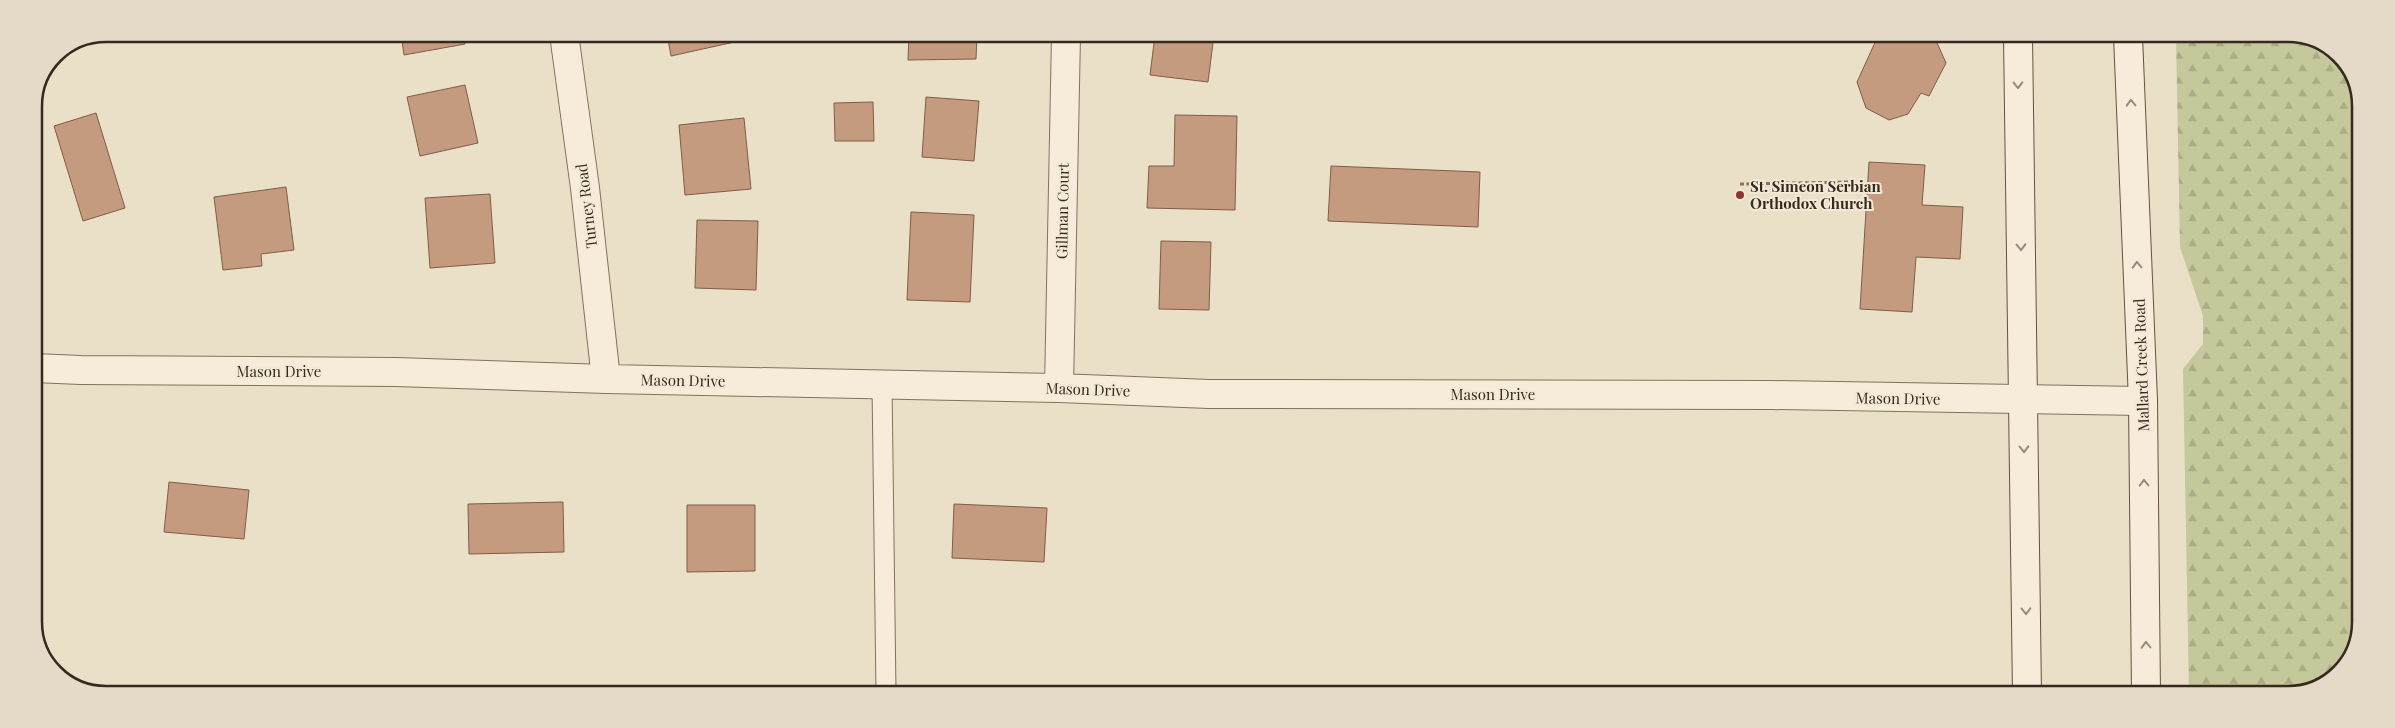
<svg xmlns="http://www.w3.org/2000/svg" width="2395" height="728" font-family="'Playfair Display',serif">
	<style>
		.forest { fill: url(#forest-firs) }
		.building { fill: #c59b80; stroke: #815c46 }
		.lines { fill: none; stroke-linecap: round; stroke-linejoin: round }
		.service-casing { stroke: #84715e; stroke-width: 21 }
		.minor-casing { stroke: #84715e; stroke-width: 30 }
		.secondary-casing { stroke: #665241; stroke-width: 30 }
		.path { stroke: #84715e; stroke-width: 3; stroke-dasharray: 4 2.5; stroke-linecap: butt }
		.service { stroke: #f6ecd9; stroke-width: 19 }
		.minor { stroke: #f6ecd9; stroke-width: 28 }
		.secondary { stroke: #f6ecd9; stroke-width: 28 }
		.oneway { stroke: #968b7c }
		.poi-dot { fill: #8e3336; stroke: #f3e9d5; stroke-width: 2 }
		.labels { text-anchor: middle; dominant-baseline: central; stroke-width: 4; stroke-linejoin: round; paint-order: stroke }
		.poi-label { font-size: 15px; font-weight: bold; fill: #362a20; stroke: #f3e9d5; text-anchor: start }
		.street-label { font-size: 15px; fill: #362a20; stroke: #f3e9d5 }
		.rim { fill: none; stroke: #362a20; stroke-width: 2.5 }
	</style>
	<defs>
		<pattern id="forest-firs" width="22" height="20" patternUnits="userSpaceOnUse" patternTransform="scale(1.25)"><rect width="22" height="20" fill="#c4c89b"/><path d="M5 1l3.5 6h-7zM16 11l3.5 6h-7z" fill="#a9ac85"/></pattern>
	</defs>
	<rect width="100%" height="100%" fill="#eadfc7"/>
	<path class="forest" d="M2176,36h131l39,26 15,40 -2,538 -27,39 -44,15h-99l-6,-325 20,-25v-28l-23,-69z"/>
	<path class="building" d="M401,34h63l1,10 -61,11z
		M667,34h70l2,7 -68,15z
		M909,35h68l-1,24 -68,1z
		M1155,35h59l-6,47 -58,-7z
		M1878,36h56l12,27 -17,33 -8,-3 -13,21 -19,6 -23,-12 -9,-26z
		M465,85l13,58 -58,13 -13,-59z
		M926,97l53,4 -5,60 -52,-4z
		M873,102l1,39h-39l-1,-38z
		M96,113l29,95 -42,13 -29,-95z
		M1175,115l62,1 -2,94 -88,-2 2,-42h25z
		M744,118l7,71 -66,6 -6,-70z
		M1869,162l56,3 -3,40 41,2 -3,52 -44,-2 -4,55 -52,-3z
		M1331,166l149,6 -2,55 -150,-6z
		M286,187l8,63 -33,4 1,12 -39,4 -9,-73z
		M490,194l5,69 -65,5 -5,-70z
		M911,212l63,3 -4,87 -63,-2z
		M697,220l61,1 -2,69 -61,-2z
		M1161,241l50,1 -2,68 -50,-1z
		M169,482l80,8 -5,49 -80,-7z
		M563,502l1,50 -95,2 -1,-50z
		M954,504l93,4 -3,54 -92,-4z
		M687,505h68v66l-68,1z"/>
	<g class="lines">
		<defs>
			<path id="service" d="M882,384l4,309"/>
			<path id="minor" d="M564,34l21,154 21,191
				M34,368l47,2 315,2 210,7 453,9 150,6 563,1 371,6
				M1059,388l7,-353"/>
			<path id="secondary" d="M2018,36l9,658
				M2128,36l15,365 3,293"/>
		</defs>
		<use href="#service" class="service-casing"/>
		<use href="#minor" class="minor-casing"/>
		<use href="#secondary" class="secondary-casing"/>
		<path class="path" d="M1740,184l109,-2"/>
		<use href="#service" class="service"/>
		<use href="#minor" class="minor"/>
		<use href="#secondary" class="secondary"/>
	</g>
	<defs><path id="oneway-chevron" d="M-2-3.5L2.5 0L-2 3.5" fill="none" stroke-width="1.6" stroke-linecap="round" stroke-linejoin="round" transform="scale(1.25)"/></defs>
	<g class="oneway">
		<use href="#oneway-chevron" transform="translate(2018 85) rotate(89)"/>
		<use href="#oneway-chevron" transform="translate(2131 103) rotate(-92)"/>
		<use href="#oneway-chevron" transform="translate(2021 247) rotate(89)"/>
		<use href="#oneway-chevron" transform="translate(2137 265) rotate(-92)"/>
		<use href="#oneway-chevron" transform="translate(2024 449) rotate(89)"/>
		<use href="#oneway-chevron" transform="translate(2144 483) rotate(-91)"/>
		<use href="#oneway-chevron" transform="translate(2026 611) rotate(89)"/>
		<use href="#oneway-chevron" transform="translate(2146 645) rotate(-91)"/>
	</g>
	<circle class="poi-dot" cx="1740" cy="195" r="5"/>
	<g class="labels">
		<g class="poi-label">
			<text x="1750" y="186">St. Simeon Serbian<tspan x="1750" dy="17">Orthodox Church</tspan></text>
		</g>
		<g class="street-label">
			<text transform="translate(586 206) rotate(-97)">Turney Road</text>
			<text transform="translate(1062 211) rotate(-89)">Gillman Court</text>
			<text transform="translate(2141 365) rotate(-92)">Mallard Creek Road</text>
			<text x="279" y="371">Mason Drive</text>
			<text transform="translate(683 380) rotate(1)">Mason Drive</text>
			<text transform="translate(1088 389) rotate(2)">Mason Drive</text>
			<text x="1493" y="394">Mason Drive</text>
			<text transform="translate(1898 398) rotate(1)">Mason Drive</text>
		</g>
	</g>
	<path d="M0 0H2395V728H0ZM106 42H2288A64 64 0 0 1 2352 106V622A64 64 0 0 1 2288 686H106A64 64 0 0 1 42 622V106A64 64 0 0 1 106 42Z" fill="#e4dac7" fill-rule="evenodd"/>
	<path class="rim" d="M106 42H2288A64 64 0 0 1 2352 106V622A64 64 0 0 1 2288 686H106A64 64 0 0 1 42 622V106A64 64 0 0 1 106 42Z"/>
</svg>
